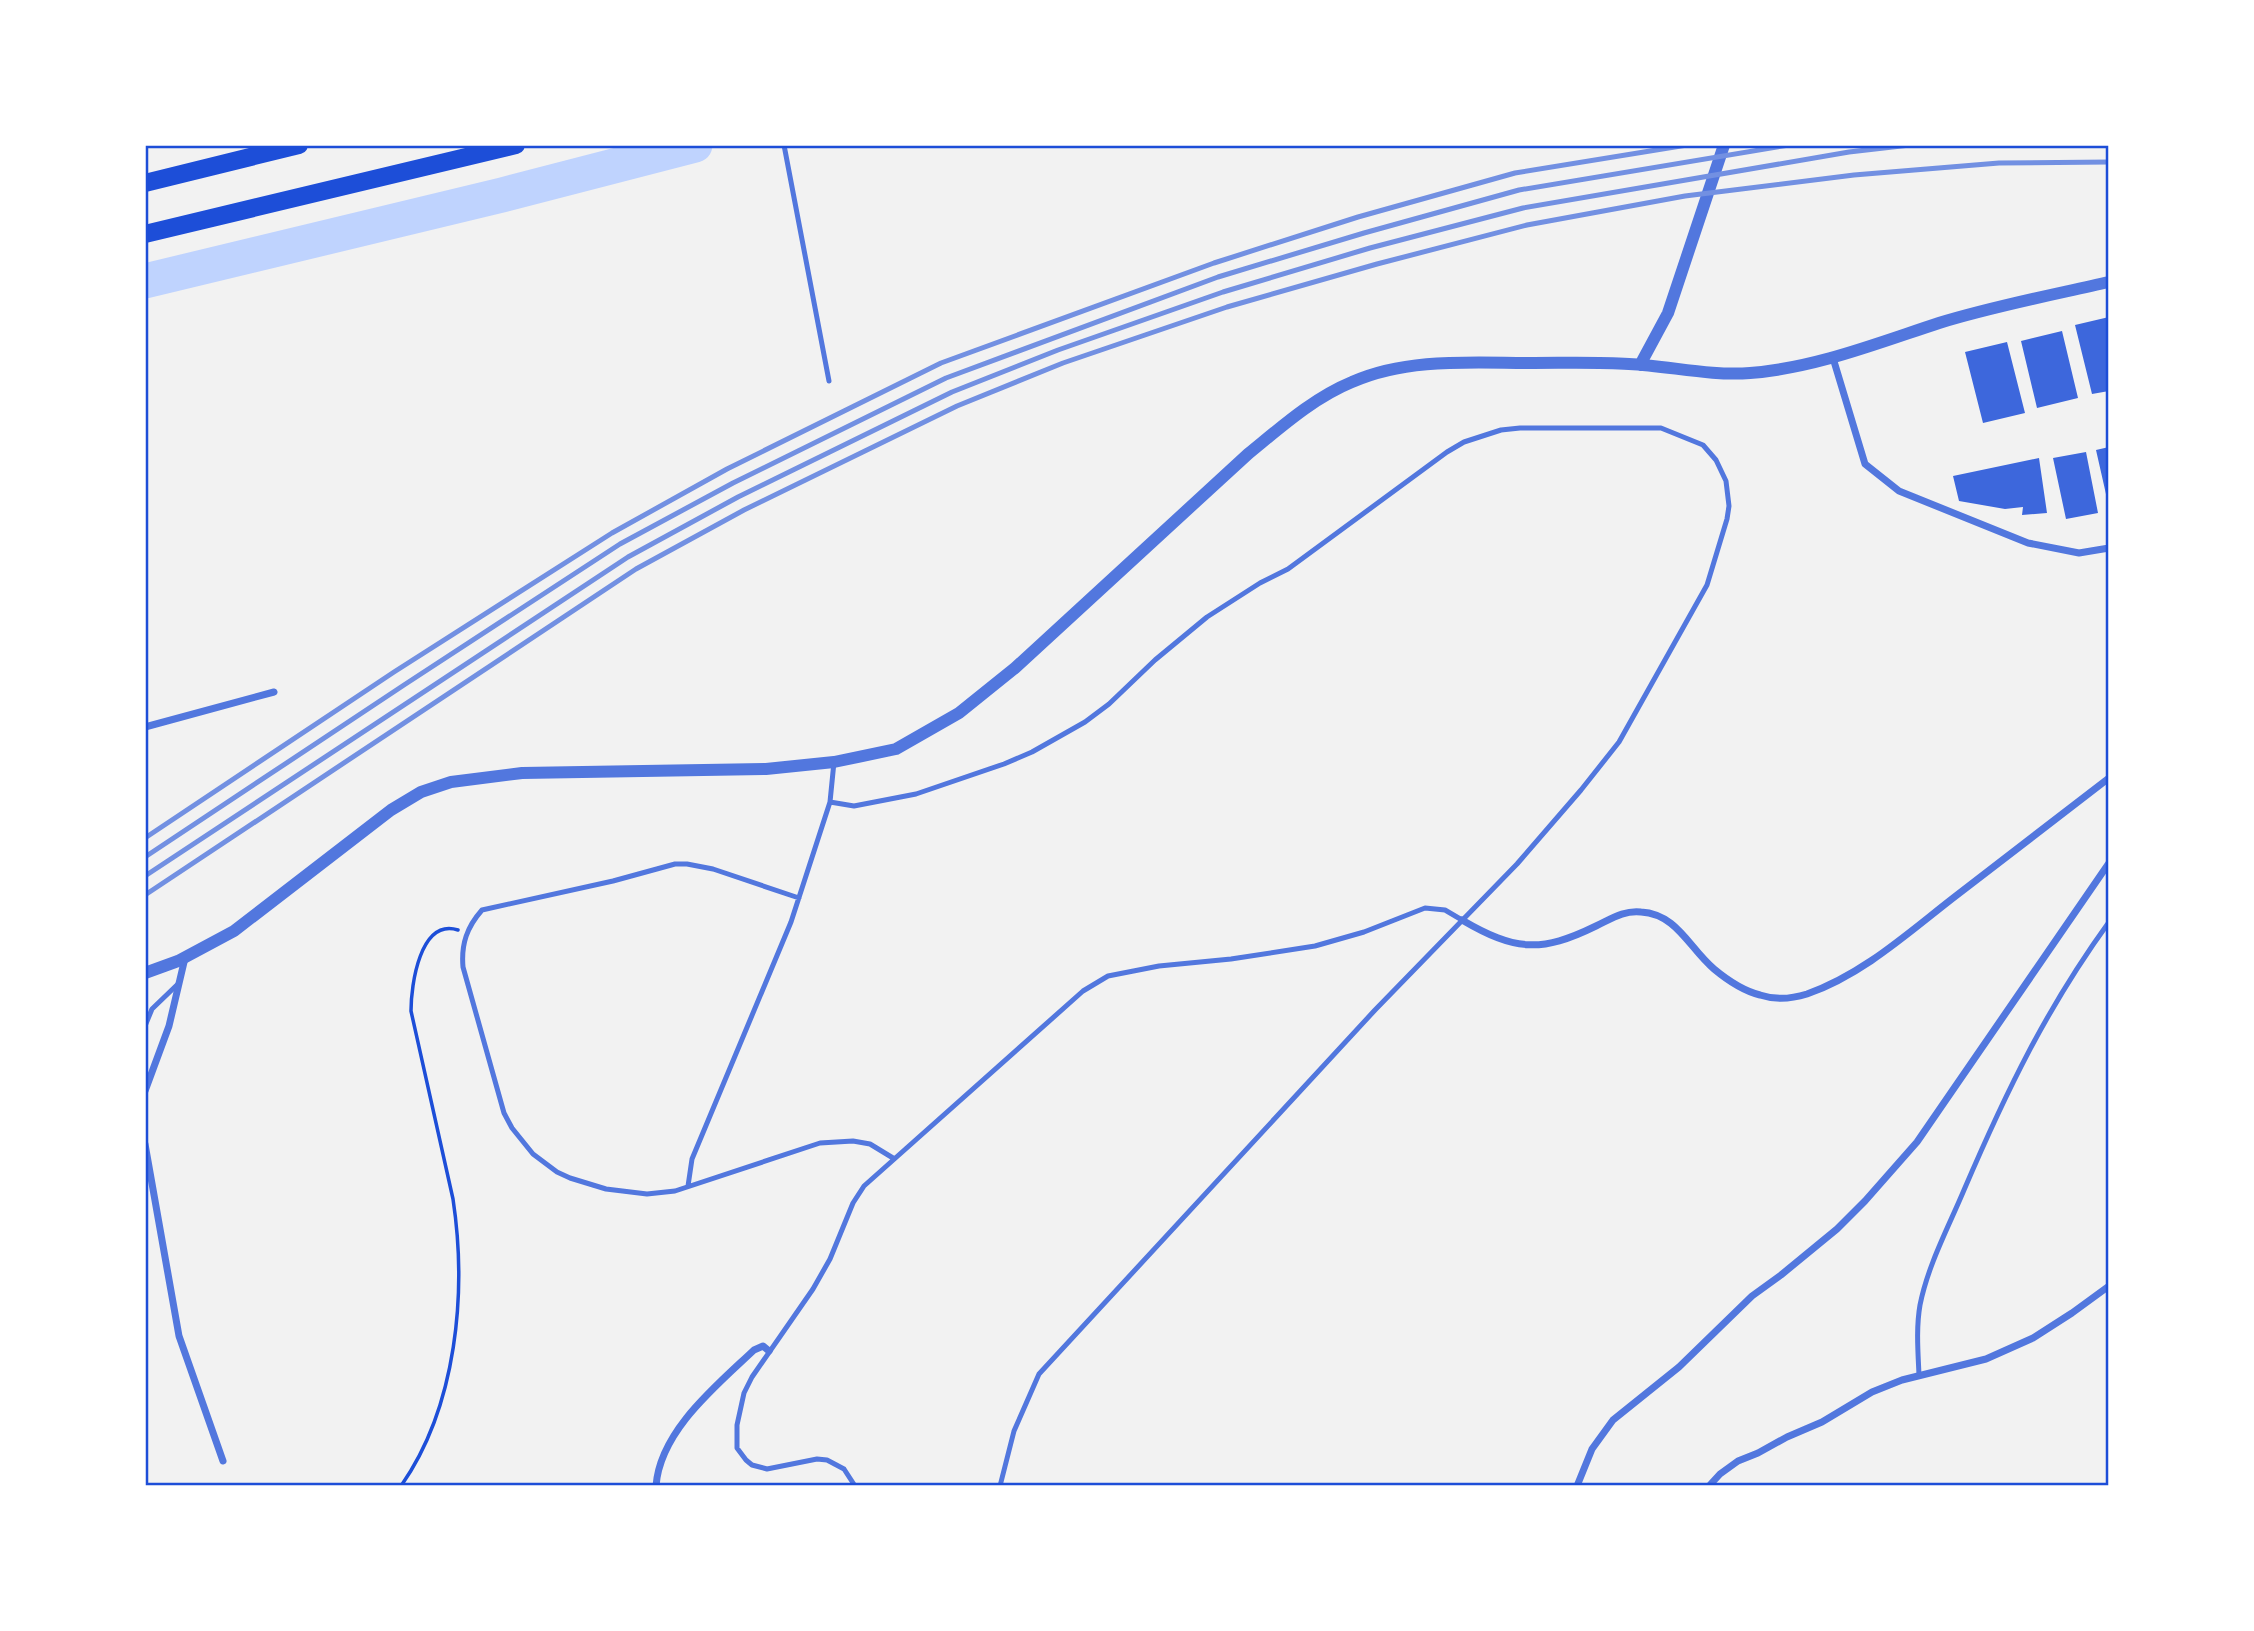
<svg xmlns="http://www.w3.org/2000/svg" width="2254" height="1631" font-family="'Alegreya Sans',sans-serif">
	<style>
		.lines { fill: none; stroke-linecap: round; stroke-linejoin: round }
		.river { stroke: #bfd3fe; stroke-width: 35 }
		.building { fill: #3d67dc }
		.path { stroke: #1d4ed8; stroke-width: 3.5 }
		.service { stroke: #5277de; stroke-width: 5 }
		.minor { stroke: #5277de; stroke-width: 7 }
		.tertiary { stroke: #5277de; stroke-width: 12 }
		.trunk { stroke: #1d4ed8; stroke-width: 18 }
		.rail { stroke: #7290e2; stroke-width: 5 }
		.neatline { fill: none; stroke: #1d4ed8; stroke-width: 2.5 }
	</style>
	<rect width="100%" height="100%" fill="#f2f2f2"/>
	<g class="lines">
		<path class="river" d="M145,281l357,-86 193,-50"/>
	</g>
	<path class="building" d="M2109,317v74l-17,3 -17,-69z
		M2062,331l16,67 -41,10 -16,-67z
		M2007,342l18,71 -42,10 -18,-71z
		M2109,447v56h-1l-12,-53z
		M2086,452l12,61 -32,6 -13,-61z
		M2039,458l8,55 -25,2 1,-8 -18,2 -46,-8 -6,-25z"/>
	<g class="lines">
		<path class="path" d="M401,1486c56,-80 66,-194 52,-287l-42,-188c0,-26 9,-93 47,-81"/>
		<path class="service" d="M784,145l45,236
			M830,802l24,4 62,-12 88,-30 28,-12 53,-30 24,-18 46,-44 52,-43 53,-34 28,-14 159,-117 17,-10 37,-12 19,-2h141l42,17 13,15 10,21 3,25 -2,13 -20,66 -88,157 -38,48 -64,74 -142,146 -336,364 -25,57 -14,55
			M799,898l-86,-29 -26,-5h-12l-62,17 -131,29c-15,17 -21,34 -19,57l41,146 8,15 21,26 24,18 13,6 36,11 41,5 28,-3 145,-48 33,-2 17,3 23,14
			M145,1026l7,-17 27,-26
			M688,1186l4,-27 99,-237 39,-120 4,-40
			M1919,1375c-1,-23 -3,-47 1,-70 8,-40 28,-77 44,-115 42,-98 82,-181 145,-268
			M855,1486l-11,-17 -17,-9 -10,-1 -50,10 -15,-4 -6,-5 -9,-12v-23l7,-32 8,-16 61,-88 17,-30 23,-56 11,-17 219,-195 25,-15 51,-10 72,-7 84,-13 49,-14 61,-24 20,2 17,10"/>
		<path class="minor" d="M1833,358l32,106 34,27 129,52 51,10 30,-5
			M145,727l129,-35
			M1462,920c53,31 79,33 134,6 15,-7 28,-16 45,-14 36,2 48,36 73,57 12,10 30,22 46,26 15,5 31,4 47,-1 57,-20 103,-63 150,-99 50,-39 101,-78 152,-117
			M145,1091l24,-65 16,-68
			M145,1144l34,192 44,125
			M656,1486c4,-55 60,-100 98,-136l9,-4 6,5
			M1577,1486l15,-37 21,-29 66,-53 73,-71 29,-21 56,-46 28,-28 52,-59 192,-279
			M1709,1486l11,-12 18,-13 20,-8 29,-16 35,-15 50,-30 30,-12 84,-21 47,-21 39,-25 37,-27"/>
		<path class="tertiary" d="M1640,365l28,-52 56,-168
			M145,973l33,-12 56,-30 157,-121 30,-18 30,-10 71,-9 244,-4 68,-7 62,-13 63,-36 56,-45 233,-214c32,-26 65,-56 104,-72 56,-25 122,-19 182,-19 32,0 64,-1 95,1 41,2 80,12 121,9 65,-5 128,-30 189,-50 55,-17 113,-28 170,-41"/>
		<path class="trunk" d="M145,183l154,-38
			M145,234l371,-89"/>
		<path class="rail" d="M145,838l249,-166 218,-139 115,-64 214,-106 273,-100 144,-46 157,-44 172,-28
			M145,857l259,-172 216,-141 113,-61 213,-105 272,-101 146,-44 155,-43 270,-45
			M145,876l483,-319 110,-60 214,-105 106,-42 165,-58 147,-44 153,-40 326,-56 61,-7
			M145,895l491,-326 108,-59 213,-104 106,-43 164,-56 150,-43 150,-39 158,-29 169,-21 145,-12 110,-1"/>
	</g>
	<rect width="2254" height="1631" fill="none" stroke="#ffffff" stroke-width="294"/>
	<rect x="147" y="147" width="1960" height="1337" class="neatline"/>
</svg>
